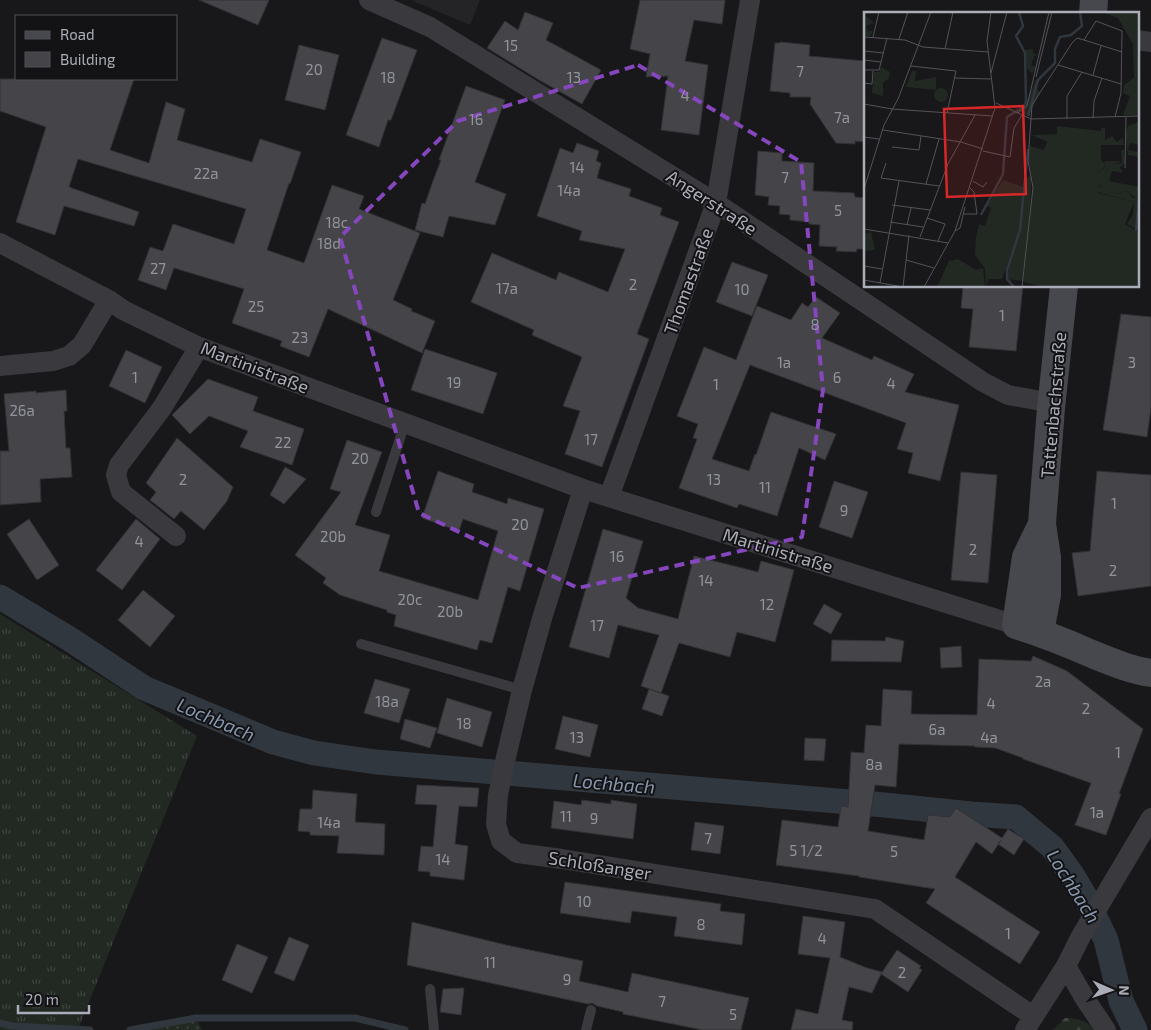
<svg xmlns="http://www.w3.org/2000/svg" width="1151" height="1030" font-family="'Exo 2',sans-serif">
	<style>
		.built { fill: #242426 }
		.grass { fill: url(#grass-tufts) }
		.forest { fill: url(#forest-firs) }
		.garden { fill: url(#garden-dots) }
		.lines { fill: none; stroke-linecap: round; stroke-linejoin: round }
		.stream { stroke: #31373e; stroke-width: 7 }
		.canal { stroke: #31373e; stroke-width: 25 }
		.building { fill: #454549; stroke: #323235 }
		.lane { stroke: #39393e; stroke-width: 10 }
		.street { stroke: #39393e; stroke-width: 20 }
		.secondary { stroke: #47484e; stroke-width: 28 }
		.marked { fill: none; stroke: #8546be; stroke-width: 4; stroke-dasharray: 10 6; stroke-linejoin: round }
		.labels { text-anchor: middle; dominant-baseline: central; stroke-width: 4; stroke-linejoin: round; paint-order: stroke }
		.number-label { font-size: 15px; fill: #92949c }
		.street-label { font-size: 18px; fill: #abaeb8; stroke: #131214 }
		.water-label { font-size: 19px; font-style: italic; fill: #8698af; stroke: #131214 }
		.inset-river { fill: none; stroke: #31373e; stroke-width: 2.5 }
		.inset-road { fill: none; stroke: #535359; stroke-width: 1 }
		.view { fill: #d62828; fill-opacity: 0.15; stroke: #d62828; stroke-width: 2.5 }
		.inset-edge { fill: none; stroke: #abaeb8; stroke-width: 2.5 }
	</style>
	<defs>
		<pattern id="grass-tufts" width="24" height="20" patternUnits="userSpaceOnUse" patternTransform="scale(1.25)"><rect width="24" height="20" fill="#222923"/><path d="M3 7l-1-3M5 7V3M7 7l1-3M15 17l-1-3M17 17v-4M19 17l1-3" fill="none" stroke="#3f4641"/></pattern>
		<pattern id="forest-firs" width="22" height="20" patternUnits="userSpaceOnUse" patternTransform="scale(1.25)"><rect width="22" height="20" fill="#222923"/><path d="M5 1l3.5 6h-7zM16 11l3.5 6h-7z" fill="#3f4641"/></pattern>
		<pattern id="garden-dots" width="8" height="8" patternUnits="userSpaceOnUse" patternTransform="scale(1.25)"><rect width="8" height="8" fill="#222923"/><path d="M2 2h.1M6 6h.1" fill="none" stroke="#3f4641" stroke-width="1.8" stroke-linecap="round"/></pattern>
	</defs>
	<rect width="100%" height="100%" fill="#181719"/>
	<path class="built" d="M411,0h69l-10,25z"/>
	<path class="grass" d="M0,614l197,122 -119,293 -66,-3 -12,-3z"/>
	<path class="forest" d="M1065,1018c11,0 23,2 29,12h-41z"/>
	<path class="garden" d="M196,1018l6,12h-72z
		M0,1023l12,3 78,4h-90z"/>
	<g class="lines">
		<path class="stream" d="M0,1023l12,3 78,4
			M130,1030l66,-12h159l50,12"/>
		<path class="canal" d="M0,597l68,41 76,50 129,54 41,11 62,9 509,43 86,9 45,3 36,30 21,29 13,22 20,42 15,61 14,29"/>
	</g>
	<path class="building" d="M199,0h70l-11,25z
		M640,0h85l-3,24 -28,-4 -9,41 23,4 -9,70 -38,-5 7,-54 -22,1 4,-23 -20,-5z
		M525,12l28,11 -7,17 55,30 -19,34 -43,-24 -52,-32 18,-27 13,9z
		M382,38l35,12 -26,70h-3l-9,27 -33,-12z
		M780,42l30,3 -1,11 56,5v81l-10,-1v3l-19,-1 -26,-39 1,-7h-21v-4l-20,-2 5,-48h5z
		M299,45l40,10 -14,55 -40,-10z
		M0,79h134l-24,71 39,13 17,-61 19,7 -8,31 75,22 8,-23 41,13 -11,32 -1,-1 -22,67 37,13 28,-78 32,11 -5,13 61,24 -27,67 19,9 -1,2 24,10 -13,32 -94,-44 -19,48 -29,-11 2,-5 -50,-18 12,-34 -70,-21 -8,22 -28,-10 12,-33 13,4 10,-27 61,20 12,-35 -168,-50 -9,28 70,25 -5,14 -70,-20 -9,29 -39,-13 30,-95 -46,-16z
		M466,86l39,14 -30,82 31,12 -11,31 -46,-9 -6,21 -28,-7 7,-27 3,1 8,-23 8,-21h-2z
		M577,143l22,8 -3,10 5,2 -4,15 34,11 -2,7 33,12 -2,7 19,7 -42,112 12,5 -47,128 -37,-13 15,-43 -17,-5 19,-49 -50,-22 2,-5 -63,-28 21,-49 64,27 3,-8 49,20 17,-43 -46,-9 3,-9 -45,-15 23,-68 13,5z
		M758,151l24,2v8l32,2 -1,28 41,2 1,4 10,1v51h-8l-1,3 -20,-1 1,-4 -18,-1 1,-21 -11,-1v-2l-19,-2v-5l-11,-1 1,-8 -12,-1 1,-8 -14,-2z
		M732,262l36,13 -16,41 -36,-14z
		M963,286h60l-7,65 -47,-4 4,-38 -12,-1z
		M816,297l24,16 -18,25 50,22 2,-4 40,18 -9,18 54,13 -19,76 -32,-8 5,-20 -16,-4 9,-26 -156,-58 -38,94 37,12 6,-17 1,1 15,-43 65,22 -11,26 -26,-12 -22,68 -38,-12 -2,4 -58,-20 18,-49 -4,-1 5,-14 -21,-8 27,-69 32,13 21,-54 34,14 11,-17 6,4z
		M1121,314l30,3v90l-4,30 -44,-7z
		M425,349l72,24 -14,41 -72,-24z
		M126,350l36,17 -17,36 -36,-17z
		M208,379l50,18 -5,14 51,18 -12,36 -52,-18 8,-16 -39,-15 -19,18 -18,-19z
		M66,390l1,21h-3l2,37h4l2,29 -32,2 1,23 -41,3v-54h9l-5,-57 32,-3v2z
		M177,438l56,49 -6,14 -23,29 -23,-19 -7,8 -24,-19 6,-8 -10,-9z
		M347,440l35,12 -27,73 35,10 -11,36 99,29 20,-69 -35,-12 -4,12 -37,-13 16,-47 36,13 -2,8 35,12 1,-6 36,11 -24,82 -12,-4 -16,56 -12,-3 -3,10 -83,-24 2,-11 -9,-3v-2l-47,-15 -17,-12 3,-5 -31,-23 46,-63 -11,-3z
		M285,467l21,12 -22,25 -14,-9z
		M1097,471l54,4v111l-73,10 -6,-43 18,-2z
		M961,472l36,3 -9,108 -37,-3z
		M834,481l34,11 -16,46 -33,-11z
		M29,519l30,46 -22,15 -30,-46z
		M136,519l24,20 -38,51 -26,-20z
		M603,529l40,12 -17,57 12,10 40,11 16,-63 64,16 3,-11 33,9 -19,72 -38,-10 -7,25 -51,-14 -18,50 -20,-7 18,-51 -41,-10 -9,33 -40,-11z
		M143,590l32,26 -25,31 -32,-27z
		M824,604l18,10 -11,20 -18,-10z
		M886,637l18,4 -3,21 -70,-1 1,-21 53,1z
		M961,646l1,21 -21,1 -1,-20z
		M1033,656l34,15 76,58 -24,65h2l-15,41 -31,-10 16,-42 -68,-24v-1l-28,-10 -20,-1v-1l-76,-2 -3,43 -21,-2 -7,46 56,9 4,-25 22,2 6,-9 46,30 6,-9 16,10 -10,16 -16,-11 3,-4 -9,14 -16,-12 -21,35 85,55 -20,32 -94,-61 9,-14 -76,-12v-1l-83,-11 6,-45 56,7 3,-21 7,1 3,-55 13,1 2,-28 15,1 2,-37 29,2 -1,23 66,1 2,-56 52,2z
		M375,679l35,10 -11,34 -35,-10z
		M649,689l20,7 -7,20 -20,-7z
		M447,698l45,14 -10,35 -45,-14z
		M563,716l35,9 -8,32 -35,-8z
		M405,719l32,9 -7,20 -30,-9z
		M805,738l21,1 -2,22 -20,-1z
		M417,785l62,3 -2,19 -18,-1 -4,38 13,2 -4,34 -34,-4v-4l-12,-1 3,-25 12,1 4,-42 -22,-1z
		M313,790l44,4 -2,28 30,2 -1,31 -47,-2 2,-17 -29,-1v-3l-12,-1 2,-22h12z
		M582,800l29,4v-4l26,4 -4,35 -82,-11 3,-27 27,4z
		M695,822l29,4 -4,28 -29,-4z
		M565,882l156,22 -1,7 25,3 -3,31 -68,-9 3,-19 -45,-6 -2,12 -70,-10z
		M803,916l42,6 -5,35 27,11 15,4 -10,21 -23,-6 -7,33 11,2 -1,8h-61l5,-21 22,5 12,-56 -32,-4z
		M412,922l94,23 77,16 -4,20 49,11 4,-19 117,25 -8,32h-38l-80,-16v-2l-26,-6 -5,-3 -4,1 -181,-39z
		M289,937l20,8 -15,36 -20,-8z
		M237,944l31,13 -16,36 -30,-13z
		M897,950l24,16 -2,2 3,2 -14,22 -27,-18z
		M464,988l-3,27 -21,-3 3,-23z"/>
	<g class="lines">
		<path class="lane" d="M376,512l29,-89
			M361,644l161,46
			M430,989l4,41
			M586,1030l5,-20"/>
		<path class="street" d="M369,0l61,27 286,176 267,179 25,13 44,8
			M1137,40l14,2
			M0,243l109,57 14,10 76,37 384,142 433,136
			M0,366l53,-5 16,-5 13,-11 27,-45
			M583,489l-40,126 -21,75 -16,67 -8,38 -2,29 5,17 16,12 45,6 313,50 158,107
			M609,497l107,-294 34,-203
			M176,536l-55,-44 -5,-17 3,-10 43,-57 37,-61
			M1066,966l19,33 21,31
			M1025,1030l41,-64 15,-30 70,-118"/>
		<path class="secondary" d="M1093,14l1,-14
			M1042,524l-16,33 -10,68c26,8 51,18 76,29 20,8 38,16 59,19
			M1040,632l7,-37v-38l-5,-33 1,-14 8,-102 13,-122"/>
	</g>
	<path class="marked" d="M638,65l163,97 22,228 -21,147 -224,51 -159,-75 -79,-276 118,-116z"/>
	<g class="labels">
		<g class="number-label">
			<text x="511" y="45">15</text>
			<text x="314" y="69">20</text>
			<text x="800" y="71">7</text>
			<text x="388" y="77">18</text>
			<text x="574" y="77">13</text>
			<text x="685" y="95">4</text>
			<text x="842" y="117">7a</text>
			<text x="476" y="119">16</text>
			<text x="577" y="167">14</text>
			<text x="206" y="173">22a</text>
			<text x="785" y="177">7</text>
			<text x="569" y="190">14a</text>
			<text x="838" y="210">5</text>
			<text x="337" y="222">18c</text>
			<text x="329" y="243">18d</text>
			<text x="158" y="268">27</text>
			<text x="633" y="284">2</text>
			<text x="507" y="288">17a</text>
			<text x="742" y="289">10</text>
			<text x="256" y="306">25</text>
			<text x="1002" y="315">1</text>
			<text x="815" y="324">8</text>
			<text x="300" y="337">23</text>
			<text x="784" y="362">1a</text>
			<text x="1132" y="362">3</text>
			<text x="135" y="377">1</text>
			<text x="837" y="377">6</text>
			<text x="454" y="382">19</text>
			<text x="891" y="383">4</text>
			<text x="716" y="384">1</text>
			<text x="22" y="410">26a</text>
			<text x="591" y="439">17</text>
			<text x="283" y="442">22</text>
			<text x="360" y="458">20</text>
			<text x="183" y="479">2</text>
			<text x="714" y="479">13</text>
			<text x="765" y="487">11</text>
			<text x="1114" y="503">1</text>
			<text x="844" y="510">9</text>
			<text x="520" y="524">20</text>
			<text x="333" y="536">20b</text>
			<text x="139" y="541">4</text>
			<text x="973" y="549">2</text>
			<text x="617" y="556">16</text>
			<text x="1113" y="570">2</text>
			<text x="706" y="580">14</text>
			<text x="410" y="599">20c</text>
			<text x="767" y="604">12</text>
			<text x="450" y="611">20b</text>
			<text x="597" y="625">17</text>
			<text x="1043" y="681">2a</text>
			<text x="387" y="701">18a</text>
			<text x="991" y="703">4</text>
			<text x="1086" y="708">2</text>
			<text x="464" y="723">18</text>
			<text x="937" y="729">6a</text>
			<text x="577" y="737">13</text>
			<text x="989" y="737">4a</text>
			<text x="1118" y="752">1</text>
			<text x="874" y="764">8a</text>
			<text x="1097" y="812">1a</text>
			<text x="566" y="816">11</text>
			<text x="594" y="818">9</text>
			<text x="329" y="822">14a</text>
			<text x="708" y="838">7</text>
			<text x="806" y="850">5 1/2</text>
			<text x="894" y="851">5</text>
			<text x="443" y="859">14</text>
			<text x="584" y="901">10</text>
			<text x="701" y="924">8</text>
			<text x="1008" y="933">1</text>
			<text x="822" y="938">4</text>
			<text x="490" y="962">11</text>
			<text x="902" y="972">2</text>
			<text x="567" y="979">9</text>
			<text x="662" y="1001">7</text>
			<text x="733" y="1014">5</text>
		</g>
		<g class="street-label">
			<text transform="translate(712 202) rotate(33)">Angerstraße</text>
			<text transform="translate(688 281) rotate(-70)">Thomastraße</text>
			<text transform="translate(255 367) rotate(21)">Martinistraße</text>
			<text transform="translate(1053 405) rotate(-85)">Tattenbachstraße</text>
			<text transform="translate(778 550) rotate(17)">Martinistraße</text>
			<text transform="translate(600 865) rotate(9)">Schloßanger</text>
		</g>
		<g class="water-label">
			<text transform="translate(216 719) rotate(23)">Lochbach</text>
			<text transform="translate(614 783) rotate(5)">Lochbach</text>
			<text transform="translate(1074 886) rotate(58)">Lochbach</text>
		</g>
	</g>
	<g transform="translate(864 12)">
		<rect width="275" height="275" fill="#181719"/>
		<path d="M238,0h37v67l-5,-1 -1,-34 -15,-26zM169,37v4l6,2 -5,1 -3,9 6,2 -5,6 3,3 -8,-7 -2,-19zM17,55l9,5 -1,6 -6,5v13l-11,-3 2,-21h5zM48,59h4l-1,10 21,-4v13l-30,-3zM275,110v23l-9,-2 -2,7 11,2v5l-11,-2 -3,-19 3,-10zM193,114l44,5v29l5,5 -9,9 1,19 36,9 -9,22 14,8v55h-95l-21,-5 4,-36 11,-9h-10l5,-56 -5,-20 2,-15 14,4 3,-8 -15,-7 25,-1zM257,138h3l1,12 -5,6 3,5 -11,-2 -3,10 30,6 -2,12 -10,-8 -13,3 -16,-10 13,-19 11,-2zM139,168l23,8 -6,42 -18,49h-14l-2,8 -1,-18 -10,-14 1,-18 3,-13 6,2 6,-18 -5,-2zM7,220l4,18 -11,1v-17z" fill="#222923"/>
		<path d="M270,66l5,1v36h-16l7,-19 -7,-3 1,-8zM172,67l2,1 -3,8 5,4 -11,24 -7,-3zM240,149h18l-10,4 -6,6 -1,11 -6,4 15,4 1,4 12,-3 6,7 6,-1v33l-12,-6 6,-9 1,-13 -52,-14 24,-22z" fill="#222923"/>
		<path d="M70 83a7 7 0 1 1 14 0a7 7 0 1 1-14 0ZM237,116h4v12l7,-4 5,6 6,-4 1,7h-23z" fill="#222923"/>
		<path d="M0,0h5l-4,3 9,8 -8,3 2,5h5l-3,5h-6zM168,163l-4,62h10v6l-11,3 -5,35 -15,-2 5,-29 8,-20 4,-51zM94,247l18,11 7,-2 2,19h-48l12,-26z" fill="#222923"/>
		<path class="inset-river" d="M164,104l10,-36 17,-17v-14l5,-12 11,-2 11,-9 -2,-14M117,203l22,-41 4,-57 17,-10 2,-6 -1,-48 -9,-17 7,-10 -4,-14M272,219l3,-32M150,275l-7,-8v-9l13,-40 8,-81"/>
		<path class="inset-road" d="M0,25l41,3 18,7 65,5M9,25l6,-25M35,27l9,-27M220,28l38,12M81,37l8,-37M0,39l20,2M0,48l17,2M194,53l63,19M47,54l45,5 -9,42M0,58h15l8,-32M127,61l16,-61M229,63l8,-29M172,65l16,-65M91,66l36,1M0,71l8,1 1,-13M132,91l35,16 108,-3M0,92l28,5M28,97l101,7M154,101l9,-7 22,-94M229,106l1,-17 8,-23M203,107v-23l15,-24M19,118l78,12 22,7M0,125l15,2M28,135l27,3 2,-14M119,139l27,6 4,-29 8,-13M22,151l-5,15 58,8M261,156l1,-51M109,169l10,6 4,-5M62,172l13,-45M0,177l20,-64 14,-26 33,-87M28,193l38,5M100,202h13l-3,-22 -4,-4M63,206l18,6 -7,17M26,210l33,5M43,213l4,-17M0,217l84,14M91,219l5,-3 5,-21M56,225l28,-73 27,-49M42,248l28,8M0,254l18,3M0,268l39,7M16,271l19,-102M39,275l6,-52M60,275l31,-56 40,-123 -8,-67 4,-29M158,275l11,-100 -5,-26 4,-56 40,-62 5,-5 7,2 12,-19 26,10 -1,62 -6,24"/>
		<path class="view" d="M159,94l3,88 -79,3 -3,-88z"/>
		<rect width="275" height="275" class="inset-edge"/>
	</g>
	<rect x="15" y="15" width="162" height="65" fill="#131214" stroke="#505056"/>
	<rect x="25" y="31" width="25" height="8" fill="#47484e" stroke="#505056"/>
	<text x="60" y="40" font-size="15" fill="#abaeb8">Road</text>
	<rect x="25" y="52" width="25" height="15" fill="#454549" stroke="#505056"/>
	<text x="60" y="65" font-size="15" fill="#abaeb8">Building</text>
	<g transform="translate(1111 990) rotate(92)" stroke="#131214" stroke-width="4" paint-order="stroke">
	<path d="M0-4L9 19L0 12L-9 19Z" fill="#abaeb8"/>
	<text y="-8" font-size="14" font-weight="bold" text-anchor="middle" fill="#abaeb8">N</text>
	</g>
	<path d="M18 1005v8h71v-8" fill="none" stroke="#abaeb8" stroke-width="2.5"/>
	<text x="25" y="1005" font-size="15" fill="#abaeb8" stroke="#131214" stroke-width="4" paint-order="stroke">20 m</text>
</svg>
